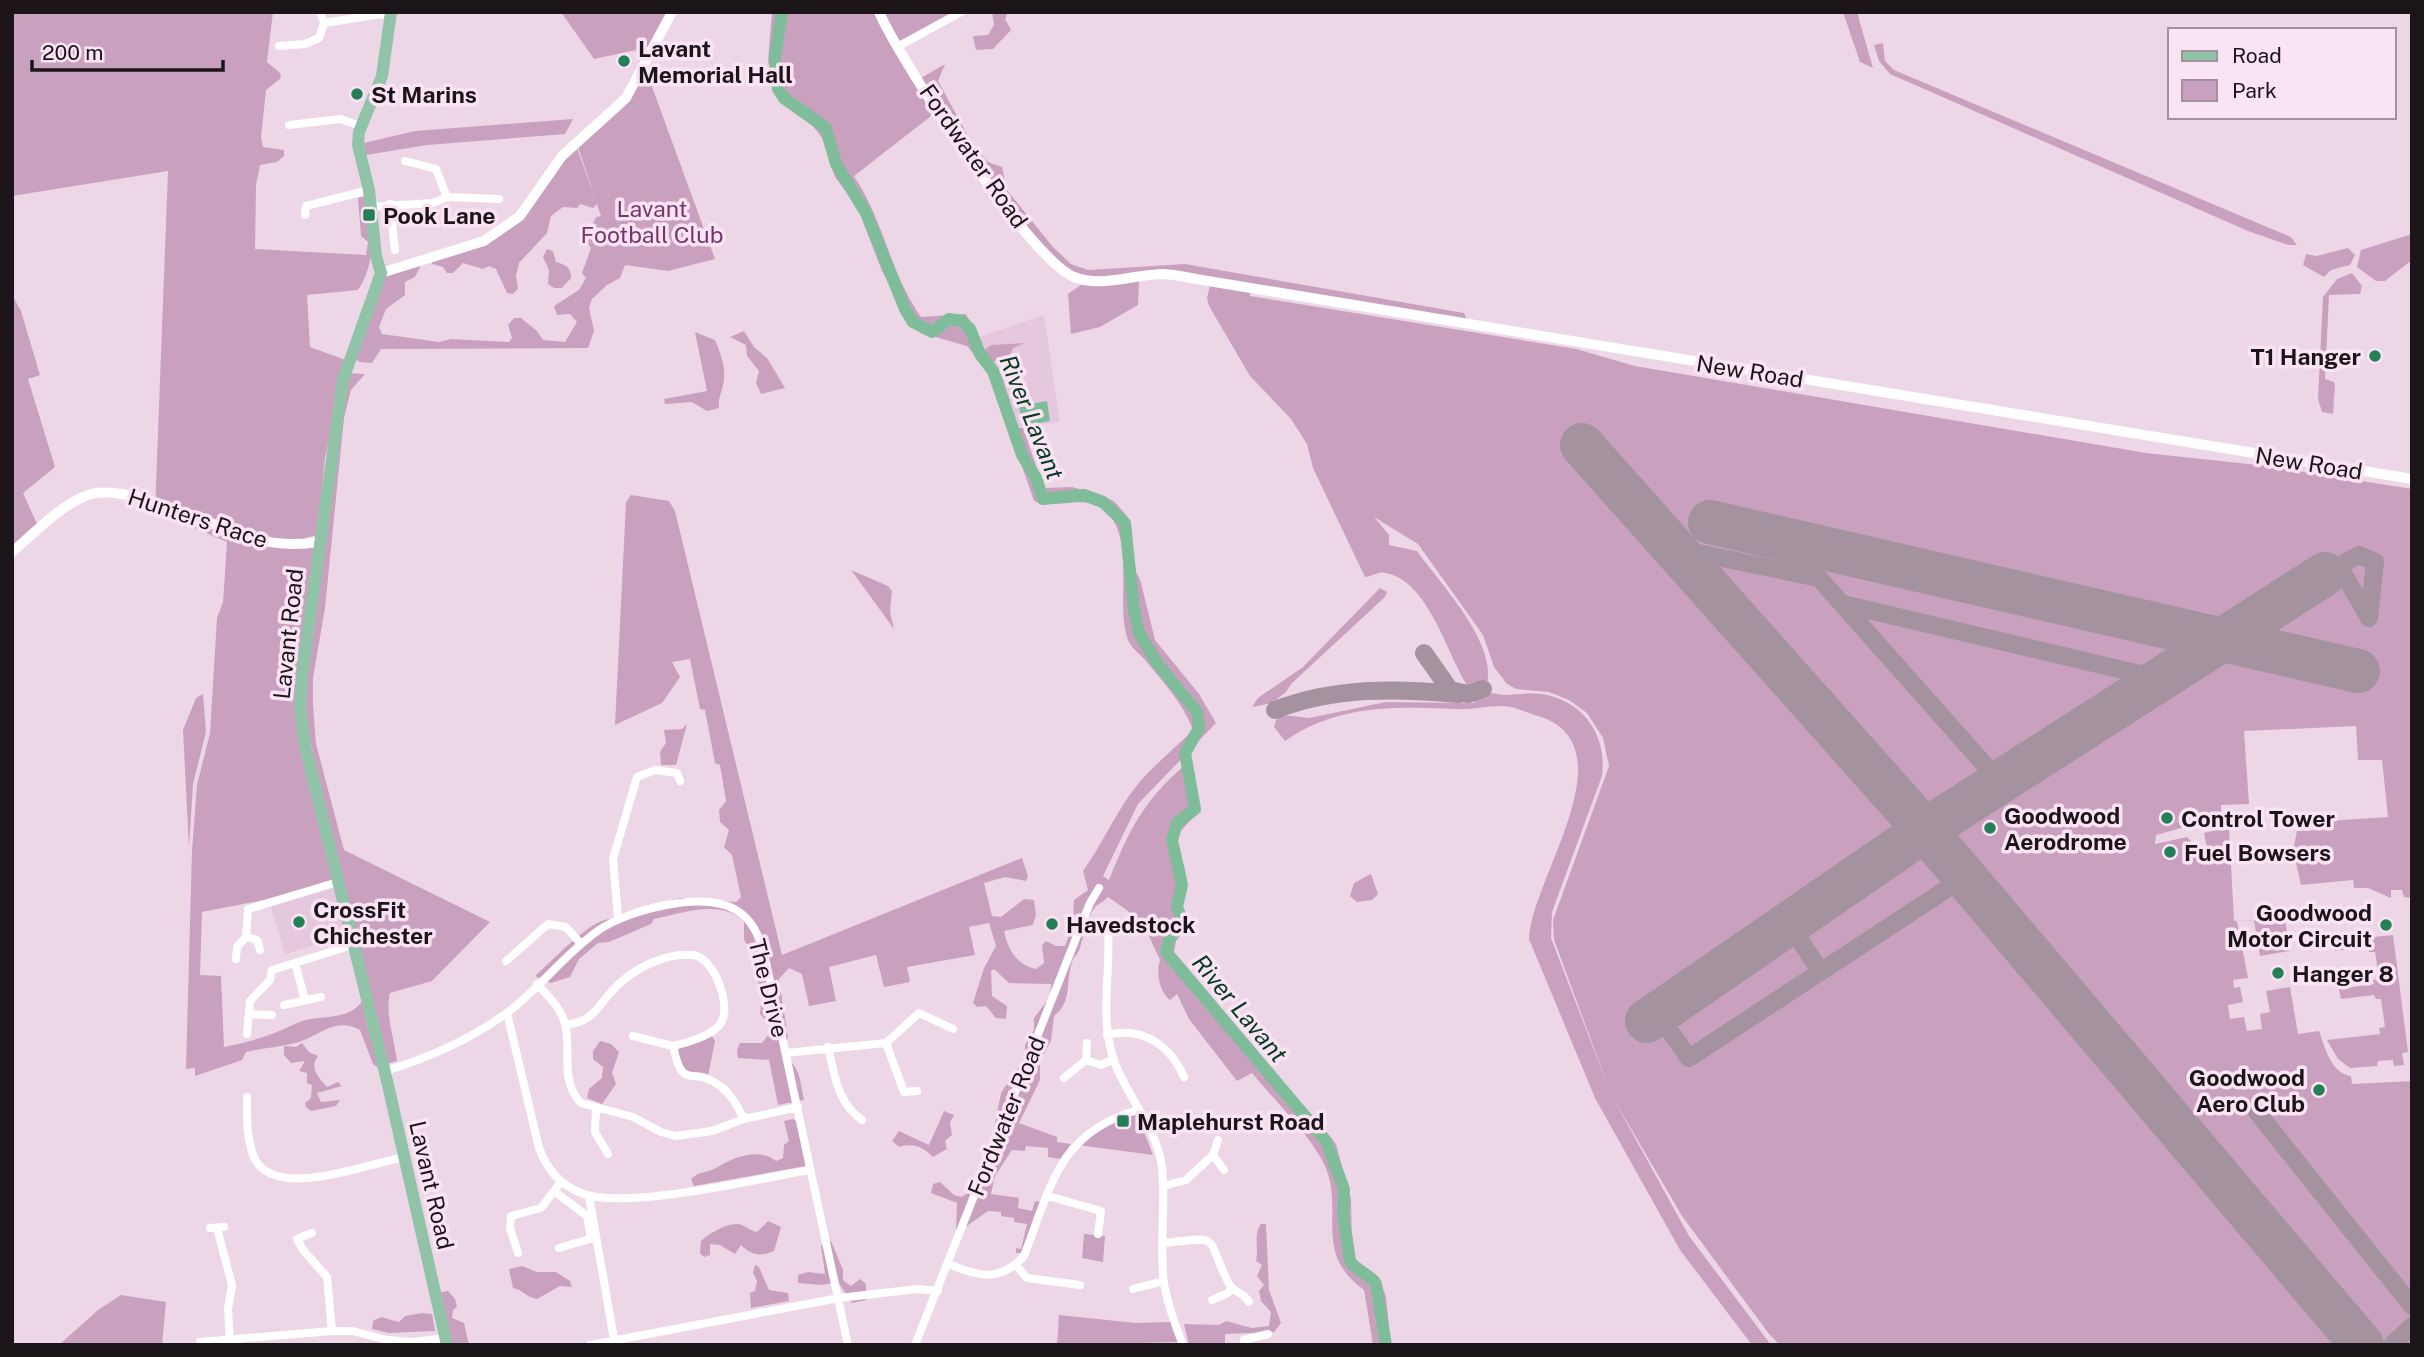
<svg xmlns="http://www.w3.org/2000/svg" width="2424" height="1357" font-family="'Public Sans',sans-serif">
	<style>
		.built { fill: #e5c8dd }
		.green { fill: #c9a1bf }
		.water { fill: #7fbc9a }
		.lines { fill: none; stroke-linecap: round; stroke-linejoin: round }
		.river { stroke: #7fbc9a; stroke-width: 12 }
		.taxiway { stroke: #a4939f; stroke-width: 18 }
		.runway { stroke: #a4939f; stroke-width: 44 }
		.minor { stroke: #fff; stroke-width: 8 }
		.tertiary { stroke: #fff; stroke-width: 10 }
		.primary { stroke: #91c3a9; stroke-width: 12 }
		.poi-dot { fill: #237f55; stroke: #fae4f4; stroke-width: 2.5 }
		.labels { text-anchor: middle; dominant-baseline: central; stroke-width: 7; stroke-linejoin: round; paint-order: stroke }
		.poi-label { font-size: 23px; font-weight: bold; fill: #1b1419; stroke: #fae4f4; text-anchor: start }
		.street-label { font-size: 23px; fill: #1b1419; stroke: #fae4f4 }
		.park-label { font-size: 23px; fill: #753769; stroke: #fae4f4 }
		.water-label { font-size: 24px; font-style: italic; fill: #063923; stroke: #fae4f4 }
	</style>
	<rect width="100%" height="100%" fill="#edd7e7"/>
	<path class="built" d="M1044,315l16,107 -42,6 -16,-52 -18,-25 -5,-14z
		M336,885l12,50 -63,19 -15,-50z"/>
	<path class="green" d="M12,12h261l-6,50 13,11 1,5 -15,12 -5,47 2,10 21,3v6l-7,6 -17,3 -4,20 -1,64 111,6 2,-13 -7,-6 -3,-38 9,-2c3,33 11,65 -9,94l-51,5 3,52 36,13 -21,98 -8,77 -12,3 -1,10h11l-17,135 37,198 -66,18 -67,13 -2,63 21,1 3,71c26,-5 49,-12 73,-24 22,-10 51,0 66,-23l-56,-276 -2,-39 43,-312 17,1 -14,16 -7,28 -19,190 -12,70v27l3,39 28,106 146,72 -58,59 -42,12c-5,22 4,44 7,68l-20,6 -4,-3 -13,-34c-27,-14 -40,7 -65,13 -16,4 -32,5 -49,9l-4,8 -47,16v-8l-9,1 6,-219 5,-65 13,-52 7,-115 6,-16 4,-60 -72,-31 13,-340 -156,25z
		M561,12h107l-29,50 -3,-12 -42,9z
		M772,12h184l-54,36 33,65 -81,63c31,47 35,95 67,141l45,-3 18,36 7,-5 34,-2 -12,5 -4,9 -17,5 10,14 16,52h5l21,60 28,-1 23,6 19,8 12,14 7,52 7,12 15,61 44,54 17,29 -78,81 -35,72 6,4c20,-50 35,-80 76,-115l14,46 -22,24v11l8,23 -4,39 8,16 -13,17 -2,11 162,192 15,55 1,58 27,20 7,20 5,48h-18l-9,-55c-54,-39 -17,-82 -41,-128 -17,-32 -48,-61 -71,-89l-15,8 -48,-62 -12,-25 -7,6c-11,-8 -14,-28 -10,-40l-13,-28 -5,2 -14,-23 -20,-14c-3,4 -10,7 -13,10 -9,12 -11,27 -15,41 -1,5 -6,8 -8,14 -7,21 1,39 -18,54l-3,25 -11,20v19l-21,43 38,14v5l14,2 -11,15 -12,-2v-9l-22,-2 -1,5 -13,-1 -17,26 -4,18 28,4 -1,10 14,3 3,-10 6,1 -20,51h-5v-5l5,1 6,-25 -13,-2v-4l-13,-2v-4l-13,-1 -21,15 -11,4 1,-27 -26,-10 2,-9 7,-2 14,13 7,2 26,-14 1,-11 -5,-14 10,-24 8,-41 25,-38 -1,-10 9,-15v-12l16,-21 1,-13 -42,-1 -15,-14 -3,2 1,25 15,10 -1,13 -10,-1 -10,-12 -9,1 -4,-4 11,-35 12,-22 -7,-23 -20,4 6,28 -68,12 3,15 -26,5 -8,-32 -47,12 7,34 -27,5 -7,-32 -13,-6 -10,11 9,59 -6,11 2,9c17,7 16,25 20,42l-26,5 -9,-45 -31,-2 -1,-8 3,-7h22l7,-9 2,-8 -11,-12 2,-21 -5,-14v-21l-13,-18v-19c-25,-22 -61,-8 -90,-2l-3,5 -42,18 -11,1 -19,16 -9,18 -19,6 -16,-7c16,-14 50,-51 70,-56 16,-4 23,3 34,-12l41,-10 56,4 5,-5 -9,-42 -8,-8 5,-17 -9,-8 -1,-12 7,-9 -6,-36 -5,-2 -10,-53 -5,-1 -10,-50 -18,3 8,15 -18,26 -47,22 11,-223 5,-7 38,6 6,10 107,444 240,-97 6,18 -2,5 -21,-4 -21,6 8,33 9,1 23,-18 10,1 2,15 -3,10 -29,6c4,19 13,34 32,38l8,-6 -2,-18 4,-4 10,5h9l8,-23 1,-23 14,-10 -5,-19c20,-28 33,-60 55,-87 16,-19 37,-36 55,-54 -10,-27 -30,-48 -48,-70 -5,-6 -14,-12 -17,-20 -13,-36 7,-96 -19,-125 -21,-25 -50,-4 -75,-14l-44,-127 -23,-28 -46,-13 -12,-11 -27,-51 -25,-65 -22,-29 -13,-39 -10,-13 -33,-23 -11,-41z
		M992,12h16l-3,7 6,11 -18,19 -17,1 -3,-14 15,-1 6,-10z
		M1843,12h14l16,56 -13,-6z
		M1883,43l2,18 9,9 397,167 6,8h-9l-40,-14 -358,-157 -11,-13 -5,-16z
		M647,63l16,8 -12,13 64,175 -47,12 -43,-6 -5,13 -13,7 -15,14 -3,9 5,23 -6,17 -207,1 -9,14 -13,-1 -4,-5 28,-82 39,-12 -7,14 -10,5v13l-19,14 -7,18 3,7 57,8 12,-3 58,3 3,-4 -4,-13 6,-7h7l16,13 6,9 22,2 12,-20 -7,-8 -13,1 -3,-9 25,-16 7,-12 -4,-5 9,-25 -6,-8 11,-23 5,-1 16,48 -40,-120 33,-26z
		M945,64l-7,17 35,64 15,17 14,5 5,23 46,57 18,17 17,6 97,-6 279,49 3,7 -304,-49 -53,6 -33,-2 -25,-17 -59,-75 -72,-105z
		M573,119l-8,15 -138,11 -61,10 -2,-12 51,-12z
		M576,145l21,59 -4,4 -13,-4 -3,4 -14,-1 -12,9 -4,17 -28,30 -3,13 2,13 -5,5 -6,-1 -11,-24 -7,-3 -6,3 -20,-6 -10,10h-6l-4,-6 -11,-3v-4l73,-30z
		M2412,234v26l-27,21h-9l-19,-14 4,-17z
		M2348,248l7,7 -5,10 -19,5 -7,7 -21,-12 3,-11 11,2z
		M547,249l6,2 3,11c10,3 15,5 15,16l-9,10h-8l-6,-4 1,-14 -6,-13z
		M2352,273l10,13 -2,8 -31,1 -4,84 9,3 1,3 -2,29 -11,-2 -4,-13 5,-102 14,-18z
		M1139,281l-1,24 -38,22 -29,7 -3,-40 13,-9z
		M1210,285l40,7v4l326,53 59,17 511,87 121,13 145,23v409l-8,-1 -2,-7h-11v8l-23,-10h-14l-1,-8 -52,5 -8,-35 4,-19 25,-1 5,-9 61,-4 -6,-57h-24l-2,-34 -112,5 5,73 -28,1v12l-65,18 -1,9 32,-7 15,16h6l-4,-20 25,-6 5,94 51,-1 5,31 -30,5 -6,-35h-17l11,57 -15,2 1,8 6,-1 3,15 -15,3 2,14 14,-2 3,14 15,-2 -2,-15 10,-2 -4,-21 24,-4 8,47 21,-3c6,17 12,42 32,45l1,8 60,-3v264h-632l-11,-11 -87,-118 -69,-118 76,138 82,109h-19l-72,-95 -85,-152 -66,-159c2,-60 103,-194 9,-223 -11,-3 -24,-10 -36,-10 -16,0 -31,4 -48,3 -60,-3 -118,-4 -169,32l-11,-14 2,-7 7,-5 26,3 77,-16 88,1c9,-16 19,-8 33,-8 15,-1 30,-3 44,1 37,10 56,44 51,80l-50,136 -1,26 60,156 -57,-154 -1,-20 56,-154 -6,-28 -16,-25 -18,-13 -20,-8 -33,-3 -9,-5 -13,-17 -11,-32 -65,-91 -44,-27 15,18v10l28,6c23,32 80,92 70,132l-8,6 -10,-1c-23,-34 -40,-108 -84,-115 -7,-2 -13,4 -20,4l-52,-109 -6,-24 -16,-25 -41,-43 -41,-70 -2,-8z
		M12,295l9,16 19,64 -12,4 27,88 -32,26 15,33 -26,21z
		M744,331l10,16 13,11 18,30 -24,6 -5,-11 3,-12 -12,-15 -1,-11 -16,-8z
		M695,332l20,8c6,14 12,30 8,45 -2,10 -5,13 -4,23l-12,3 -15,-9 -27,2 -1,-5 43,-8z
		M851,570l37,16 4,5 -2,21 4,17z
		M1380,588l7,4 -2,5 -94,87 -5,8 -14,11 -20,4 6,-9 45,-31z
		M203,694l3,38 -13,52 -4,64 -6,-118 13,-32z
		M687,724l-11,41h-15l-1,-13 6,-9 -2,-13 18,-1z
		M1371,874l7,20 -6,6 -15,2 -7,-6 4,-13z
		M2393,935l15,117 -6,1 2,12 -10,1 -1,-6 -15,1 -1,5 -27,2 -12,-9 -11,-19 53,-6 -1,-6 6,-1 -4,-28h-5l-2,-4 -33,4 -2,-10 35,-5 -1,-4 6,-1 -4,-27h-6l-1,-5 -34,4 -1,-10z
		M711,1035l4,6 -7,35c-20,-2 -27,-6 -30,-27z
		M600,1041l11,3 8,8 -7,21 4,11 -14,20 -15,-6 2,-9 13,-11 1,-11 -10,-8v-8z
		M302,1043l7,9 9,4c-9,12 0,21 9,31l11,-5 4,4 -25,7 4,9 19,-2 -4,6 -25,5 -5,-4 -1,-4 6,-5 1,-13 -5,-2v-10l-8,-2 6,-10 -14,2 -7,-8v-9l12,1z
		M944,1111l10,4 -4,8 2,12 -7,6 2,8 -14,8c-11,-11 -20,-14 -34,-10l-7,-6 7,-10 30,14z
		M1137,1114l16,41 -75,-10 37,-25z
		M793,1119l5,4 8,43 -112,20 -3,-7c8,-8 16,-6 25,-11 16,-10 43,-21 60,-7l7,-3 1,-13 5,-4 -5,-20z
		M768,1221l13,6 -7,24c-14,6 -23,4 -33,-6l-6,9 -15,-9 -10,-1v11l-6,2 -4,-4 1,-12c7,-7 30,-21 41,-16 6,3 8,5 15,7z
		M1261,1224h5l3,66 12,33 -7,9 -49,2v11h-36l-5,-21 35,1 7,-4 26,7 17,-2 2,-14 -10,-11 -2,-10 5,-6 -7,-9 5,-11 -6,-4c3,-13 -3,-26 5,-37z
		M1084,1234l21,2 -2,26 -21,-4z
		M831,1241l12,29v10l8,6 9,-7 6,5v16l-14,3 -14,-21 -17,3 -23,-2v-8l10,-3 17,2 -4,-28z
		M755,1265l4,2 10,23 19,3 1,8 -38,7 -1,-15 5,-2 2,-10 -4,-8z
		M522,1266l15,6h19l14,9 2,6 -12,-1 -23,13c-11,-2 -14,-9 -24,-11l-4,-19z
		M448,1291l7,8 2,8 -4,3 -1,8 12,5 5,22h-20l-11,-52z
		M121,1295l45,7 -4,43h-103l39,-35z
		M422,1313l10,1 3,17 -46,2 -17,-4 1,-8 8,-4 18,5 6,-6z
		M1059,1315l77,8 36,-1 6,20 -121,3z"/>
	<path class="water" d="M1047,401l3,20 -28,5 -3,-20z"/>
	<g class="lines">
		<path class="river" d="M782,12l-7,45 3,32 6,9 42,30 10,36 30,49 39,96 8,13 19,10 17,-13 13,2 8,8 10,25 13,17 29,84 14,23 7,21 41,-4 19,7 22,21 9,87 5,23 18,30 40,49 2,16 -14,25 10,56 -18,14 -5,17 10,45 -5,22 6,16 -14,16 -3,13 160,189 18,48 -1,25 7,47c7,11 19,12 26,23l10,61"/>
		<path class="taxiway" d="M1674,548l145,30 181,204
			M2339,566l30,52
			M2325,574l34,-19 16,7 -6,56
			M1843,604l318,75
			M1424,653l26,37 18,4 15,-5
			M1275,710c59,-23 121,-22 184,-16
			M1789,923l31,48
			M1658,1014l31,44 276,-181
			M2257,1112l155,194
			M2392,1345l20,-19"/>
		<path class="runway" d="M1582,445l343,385 437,515
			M1710,522l648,149
			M1647,1021l278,-191 400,-256"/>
		<path class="minor" d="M324,23l57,-9 8,2
			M279,46l26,-2 14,-6 5,-15 -4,-11
			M899,46l62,-34
			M289,125l51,-6 21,7
			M447,197l52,2
			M390,204l5,46
			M371,207l62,-4 14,-6 -11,-28 -31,-8
			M305,215l1,-9 63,-16
			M618,918l-5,-59 24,-82 18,-7 22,3 3,8
			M1108,929c3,46 -9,87 6,132 13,35 43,68 48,106 4,39 -3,79 2,117 4,21 11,41 19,61
			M246,937l2,-28 90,-27
			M236,959l1,-12 9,-10 11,3 3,10
			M506,961l42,-37 18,3 15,17
			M295,963l10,37
			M537,984c12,13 24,24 28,40 7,27 -6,56 16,79l52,14 28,15 15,4 36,-5 32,-12 54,-12
			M284,1005l37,-8
			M507,1013l32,135c8,21 20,36 42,45 43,18 179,-15 229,-23
			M249,1014l23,1
			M566,1025c30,-5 29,-17 49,-37 18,-19 51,-36 78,-33 21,2 39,51 28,68 -7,12 -34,20 -48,23 10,47 17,19 44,38 13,8 20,21 27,35
			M247,1034l3,-33 20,-21 2,-10 81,-25
			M1107,1035c35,-9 63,10 77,42
			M633,1036l40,10
			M886,1043l18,49 13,-1
			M1087,1043l-1,17 15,5 13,-6
			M828,1047c7,29 9,55 34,73
			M786,1053l100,-10 33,-30 34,16
			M385,1071c44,-13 82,-30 119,-56 34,-24 60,-61 95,-85 29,-20 104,-40 137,-20 16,9 23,26 28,43l84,392
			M1064,1078l22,-18
			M247,1097c0,20 -1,46 9,64 23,38 112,3 148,-4
			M596,1108l-1,24 13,22
			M1213,1155l5,-15
			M1163,1186l23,-6 27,-25 11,15
			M554,1191l33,25 4,23
			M589,1196l26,149
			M1048,1196l53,15 -3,23
			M210,1228l14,-1
			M217,1228l15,57 -4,24 2,31
			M312,1233l-15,6 6,11 24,27 5,54
			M1164,1243c60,-7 40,-8 65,41 5,8 15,9 20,18
			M559,1248l34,-10
			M518,1253l-8,-25 1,-12 30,-8 20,-26
			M949,1264c29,13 52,18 75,-8 27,-70 35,-124 114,-146
			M1016,1265l11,13 53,7
			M1133,1289l31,-8
			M1212,1300l16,-7 3,-5
			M200,1342l132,-11h21l34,9
			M385,1345l2,-5 27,2 31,-4
			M590,1345l249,-47 79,-9 20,2
			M915,1345l175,-442 9,-15
			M1244,1345v-5l24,-6"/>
		<path class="tertiary" d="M879,12c22,50 150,246 195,265 28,11 61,-3 90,-3 11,1 22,3 32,5l1216,200
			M381,273l103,-32 36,-25 42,-60 64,-58 46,-86
			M12,552c23,-19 48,-47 76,-57 38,-14 128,34 168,44 21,6 42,6 64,3"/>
		<path class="primary" d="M391,12l-9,64 -23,56 -1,13 11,45 7,66 5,17 -38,107 -40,286 -3,39 5,41 83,339 59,260"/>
	</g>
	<g class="poi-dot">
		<circle cx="624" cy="61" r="7"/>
		<circle cx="357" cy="94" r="7"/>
		<rect x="362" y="208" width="14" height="14" rx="3.5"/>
		<circle cx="2375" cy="356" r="7"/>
		<circle cx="2167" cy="818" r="7"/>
		<circle cx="1990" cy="828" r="7"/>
		<circle cx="2170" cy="852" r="7"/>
		<circle cx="299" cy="922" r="7"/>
		<circle cx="1052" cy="924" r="7"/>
		<circle cx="2386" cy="925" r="7"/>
		<circle cx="2278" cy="973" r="7"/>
		<circle cx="2319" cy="1090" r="7"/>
		<rect x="1116" y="1114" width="14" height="14" rx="3.5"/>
	</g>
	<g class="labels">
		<g class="poi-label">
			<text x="638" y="48">Lavant<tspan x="638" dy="26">Memorial Hall</tspan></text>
			<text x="371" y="94">St Marins</text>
			<text x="383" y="215">Pook Lane</text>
			<text x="2361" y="356" text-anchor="end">T1 Hanger</text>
			<text x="2004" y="815">Goodwood<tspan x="2004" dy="26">Aerodrome</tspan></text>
			<text x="2181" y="818">Control Tower</text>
			<text x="2184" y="852">Fuel Bowsers</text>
			<text x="313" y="909">CrossFit<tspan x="313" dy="26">Chichester</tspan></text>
			<text x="2372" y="912" text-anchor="end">Goodwood<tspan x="2372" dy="26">Motor Circuit</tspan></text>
			<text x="1066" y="924">Havedstock</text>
			<text x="2292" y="973">Hanger 8</text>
			<text x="2305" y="1077" text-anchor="end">Goodwood<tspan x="2305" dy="26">Aero Club</tspan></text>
			<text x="1137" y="1121">Maplehurst Road</text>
		</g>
		<g class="street-label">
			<text transform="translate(974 156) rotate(55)">Fordwater Road</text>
			<text transform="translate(1750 371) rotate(9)">New Road</text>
			<text transform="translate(2309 463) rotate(9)">New Road</text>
			<text transform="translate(198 518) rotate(18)">Hunters Race</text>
			<text transform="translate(288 634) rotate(-84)">Lavant Road</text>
			<text transform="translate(769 988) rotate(76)">The Drive</text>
			<text transform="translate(1006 1116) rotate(-68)">Fordwater Road</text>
			<text transform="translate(432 1185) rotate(77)">Lavant Road</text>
		</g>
		<g class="park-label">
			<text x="652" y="208">Lavant<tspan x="652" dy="26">Football Club</tspan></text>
		</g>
		<g class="water-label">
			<text transform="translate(1032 417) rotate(68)">River Lavant</text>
			<text transform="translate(1240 1008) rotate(50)">River Lavant</text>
		</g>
	</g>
	<rect width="2424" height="1357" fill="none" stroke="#1b1419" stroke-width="28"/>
	<rect x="2168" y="28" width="228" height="91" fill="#fae4f4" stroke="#a1919c" stroke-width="2"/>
	<rect x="2182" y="51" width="35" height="10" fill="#91c3a9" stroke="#a1919c" stroke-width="2"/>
	<text x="2232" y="63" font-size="21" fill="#1b1419">Road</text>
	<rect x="2182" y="80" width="35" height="21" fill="#c9a1bf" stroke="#a1919c" stroke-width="2"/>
	<text x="2232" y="98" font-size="21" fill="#1b1419">Park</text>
	<path d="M32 60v10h191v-10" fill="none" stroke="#1b1419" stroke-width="3.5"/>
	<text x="42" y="60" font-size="21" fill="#1b1419" stroke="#fae4f4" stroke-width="5" paint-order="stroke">200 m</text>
</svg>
